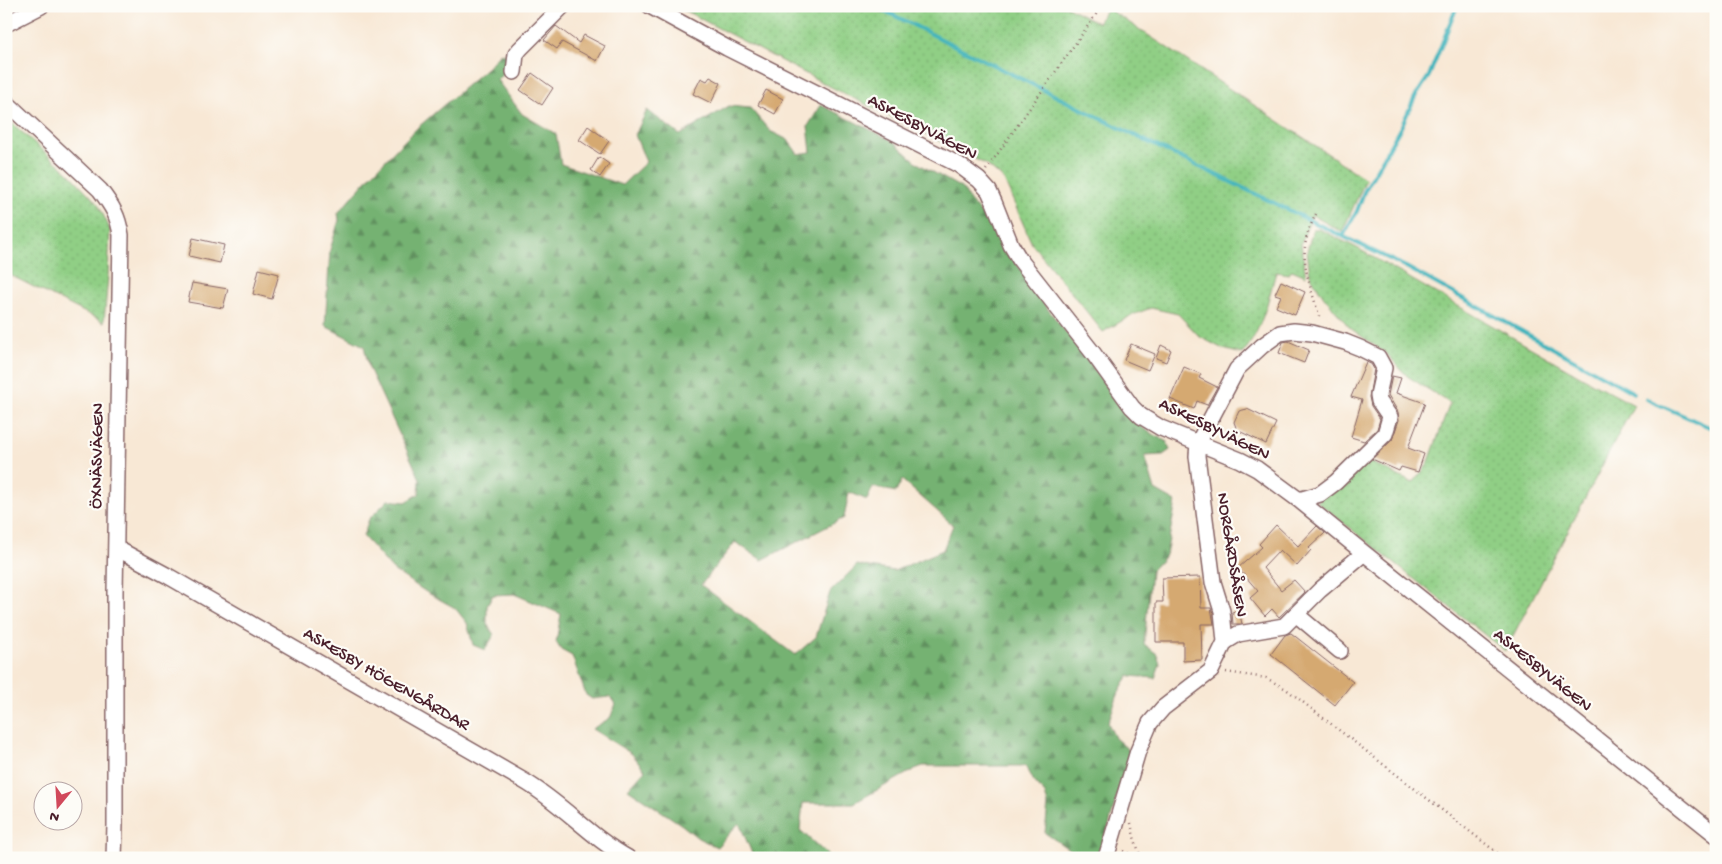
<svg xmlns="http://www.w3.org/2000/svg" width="1722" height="864" font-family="'Gochi Hand',sans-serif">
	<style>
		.grass { fill: url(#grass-dots); stroke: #6d7758 }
		.forest { fill: url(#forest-firs); stroke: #5f684e; fill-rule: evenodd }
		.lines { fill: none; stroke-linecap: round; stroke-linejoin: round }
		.stream { stroke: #45b5bd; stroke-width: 4 }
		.building { fill: #d5a971 }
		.minor-casing { stroke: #876566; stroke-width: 18 }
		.path { stroke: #876566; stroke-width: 2.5; stroke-dasharray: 1 4; stroke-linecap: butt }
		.minor { stroke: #fff; stroke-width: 15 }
		.labels { text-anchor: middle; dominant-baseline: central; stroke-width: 4.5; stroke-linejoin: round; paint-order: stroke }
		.street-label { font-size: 18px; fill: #4a1f2b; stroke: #fdfcf7 }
	</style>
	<defs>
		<pattern id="grass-dots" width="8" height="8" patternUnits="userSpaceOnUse" patternTransform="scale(1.25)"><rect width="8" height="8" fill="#90cf85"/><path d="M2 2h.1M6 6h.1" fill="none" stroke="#7eb173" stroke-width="1.8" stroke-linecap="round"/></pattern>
		<pattern id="forest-firs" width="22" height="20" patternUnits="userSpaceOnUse" patternTransform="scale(1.25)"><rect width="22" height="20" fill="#74b272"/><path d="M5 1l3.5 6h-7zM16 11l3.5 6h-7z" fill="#61905e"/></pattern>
	</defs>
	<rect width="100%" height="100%" fill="#fdfcf7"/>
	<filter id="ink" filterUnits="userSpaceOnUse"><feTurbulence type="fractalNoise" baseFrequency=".02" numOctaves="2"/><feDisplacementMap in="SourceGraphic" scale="10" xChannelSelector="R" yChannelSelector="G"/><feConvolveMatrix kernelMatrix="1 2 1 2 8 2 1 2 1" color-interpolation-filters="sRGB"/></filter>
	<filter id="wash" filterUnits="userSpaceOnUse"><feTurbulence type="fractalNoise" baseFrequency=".0096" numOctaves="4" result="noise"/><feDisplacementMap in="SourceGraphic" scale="20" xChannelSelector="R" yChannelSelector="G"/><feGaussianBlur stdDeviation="1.12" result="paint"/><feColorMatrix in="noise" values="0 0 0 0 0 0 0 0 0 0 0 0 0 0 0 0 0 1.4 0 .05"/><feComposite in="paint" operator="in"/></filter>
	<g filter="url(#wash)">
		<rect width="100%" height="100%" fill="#f8e8d5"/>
		<path class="grass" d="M676,6h390l32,17 9,-15 259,171 -24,53 -30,-17 -11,29 5,32 -14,-6 -3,4 -13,-2c-8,28 -14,59 -34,82l-19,-5 -23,-12 -22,-23 -27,-6 -19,7 -29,17 -71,-88 -28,-64 -17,-15 -154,-77z
			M6,118l64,56 28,30 12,25 -2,47 -4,46 -98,-49z
			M1313,229h6l38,19 230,132 47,25 -129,246 -188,-149 47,-43 49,24 15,-19 22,-61 -43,-27 -19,-21 -38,-27 -26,-31 -14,-22 -3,-24z"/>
		<path class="forest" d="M504,53l6,4 -2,11 -11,12 25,34 34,20 5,30 61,21 24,-23 -11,-27 12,-25 33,25 49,-29 21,2 20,23 18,9 10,14 13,-2 -3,-26 13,-21 72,36 26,23 44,25 7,12 16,18 61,89 44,56 28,41 25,24 23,13 3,8 -7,5 -18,1 10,34 21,12 -10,53 -15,16 -7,73 13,10 3,10 -5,14 -26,-2c-11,13 -15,31 -21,47l7,15 16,14 -14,44 -17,62h-27l-3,-8 -25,-17 3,-29 -3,-10 -12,-14 -7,-14h-103l-8,3 -61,34h-51l-3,27 31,28h-77l-15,-35 -22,24 -19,-9 -16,-13 -54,-36 17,-19 -13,-16 -40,-25 18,-11 6,-14 -7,-7 -17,2 -6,-4 -14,-39 -11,-6 -5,-8 5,-28 -47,-20 -21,1 -6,11v18l7,11 -9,15 -12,-5 -6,-22 -12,-15 -29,-16 -33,-22 -30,-34 6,-17 19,-19 18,2 13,-8 1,-15 -51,-111 -5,-22 -39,-20 5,-76 9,-30 -1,-7 35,-40 44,-45 71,-61 11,-13zM902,480l51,45 -10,25 -49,21 -37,-6 -27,27 -14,45 -21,18 -94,-70 34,-43 27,18 82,-42 5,-26 18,8 6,-13 23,5z"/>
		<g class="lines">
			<path class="stream" d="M875,6l269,134 262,127 228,126
				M1343,236l14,-25 7,-19 38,-67 13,-28 14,-21 28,-70
				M1646,399l70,31"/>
		</g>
		<g id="blocks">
			<path class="building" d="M556,26l23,17 5,-8 21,11 -8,15 -35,-19 -5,7 -13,-9z
				M532,73l21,15 -11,17 -22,-15z
				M710,77l11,6 -10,20 -18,-9 8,-16 6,3z
				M766,90l17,9 -8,15 -17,-9z
				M588,126l21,15 -9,13 -21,-14z
				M599,157l10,7 -9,13 -9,-7z
				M193,238l31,7 -4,18 -31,-7z
				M259,269l20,5 -7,25 -19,-5z
				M1281,281l24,11 -10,23 -19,-8 5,-11 -6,-2z
				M192,283l36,6 -5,19 -35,-6z
				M1288,341l21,9 -5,13 -25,-10 4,-11z
				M1131,344l24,10 -7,16 -24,-10z
				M1161,345l10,5 -5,12 -10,-4z
				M1366,362l5,2 3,5 -5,28 2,9 9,13 -3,10 -13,12 -13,-4 11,-37 -11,-3z
				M1184,367l17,7 -2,4 18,9 -10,18 -10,-4 -3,8 -24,-10z
				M1392,376l9,2 -5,15 29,10 -17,45 16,6 -6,18 -17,-5 -2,4 -27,-12 20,-19 7,-20 -1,-8 -10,-17z
				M1247,409l29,14 -10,21 -29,-14 -3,-8 5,-11z
				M1276,525l22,21 19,-20 8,7 -16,15 2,2 -14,16 -17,-16 -17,18 18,22 13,-10 11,12 -26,25 -7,-8 -7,7 -15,-18 8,-7 -20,-23 24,-21 -3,-3z
				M1200,577l1,31h10l3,16h-13l1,36 -19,1v-19h-27v-40h7l-1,-24z
				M1239,610l3,14h-9l-1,-12z
				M1291,633l62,49 -18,23 -64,-51 14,-19z"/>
		</g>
	</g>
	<g filter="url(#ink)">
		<use href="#blocks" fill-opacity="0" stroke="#876566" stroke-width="1"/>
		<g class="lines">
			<defs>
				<path id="minor" d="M650,6l77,42 232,117 20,15 10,11 5,11 17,43 9,15 73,93 39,54 9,9 20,12 79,32 17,9 42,31 65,53 352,282
					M6,24l35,-18
					M514,72l2,-18 4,-5 43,-43
					M6,102l94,88c12,16 18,25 21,45l-6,357v233l-1,33
					M116,548l52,28 356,205c38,22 66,56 104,77
					M1297,615l43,36
					M1225,642l-3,-31 -9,-29 -16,-126 1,-13 39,-74 25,-23 18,-13 14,-2 18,2 33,9 15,6 18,9 6,11 -6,27 1,6 11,16 -5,17 -49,48 -16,12 -21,6
					M1106,858l32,-107 12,-28 13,-15 48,-37 14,-29 13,-8 46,-8 36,-36 44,-37"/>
			</defs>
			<use href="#minor" class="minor-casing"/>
			<path class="path" d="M986,170l116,-164
				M1316,214c-5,10 -10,21 -11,33 -3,22 10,52 15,73
				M1226,672l40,6 20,11 218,169
				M1131,823l3,14 7,21
				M1123,851l17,7"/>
			<use href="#minor" class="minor"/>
		</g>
	</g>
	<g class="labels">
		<g class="street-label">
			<text transform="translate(922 128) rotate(28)">ASKESBYVÄGEN</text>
			<text transform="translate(1214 430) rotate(26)">ASKESBYVÄGEN</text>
			<text transform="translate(98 456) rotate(-89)">ÖXNÄSVÄGEN</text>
			<text transform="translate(1231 555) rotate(81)">NORGÅRDSÅSEN</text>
			<text transform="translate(1542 671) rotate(39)">ASKESBYVÄGEN</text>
			<text transform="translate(386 680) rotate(30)">ASKESBY HÖGENGÅRDAR</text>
		</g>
	</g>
	<rect width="1722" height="864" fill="none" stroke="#fdfcf7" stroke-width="25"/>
	<g transform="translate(58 806) rotate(198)"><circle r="24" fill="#fdfcf7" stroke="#b5a4a5"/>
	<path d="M0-4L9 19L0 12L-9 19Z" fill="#d1495b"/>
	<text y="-8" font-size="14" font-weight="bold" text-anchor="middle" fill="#4a1f2b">N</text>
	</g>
</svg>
